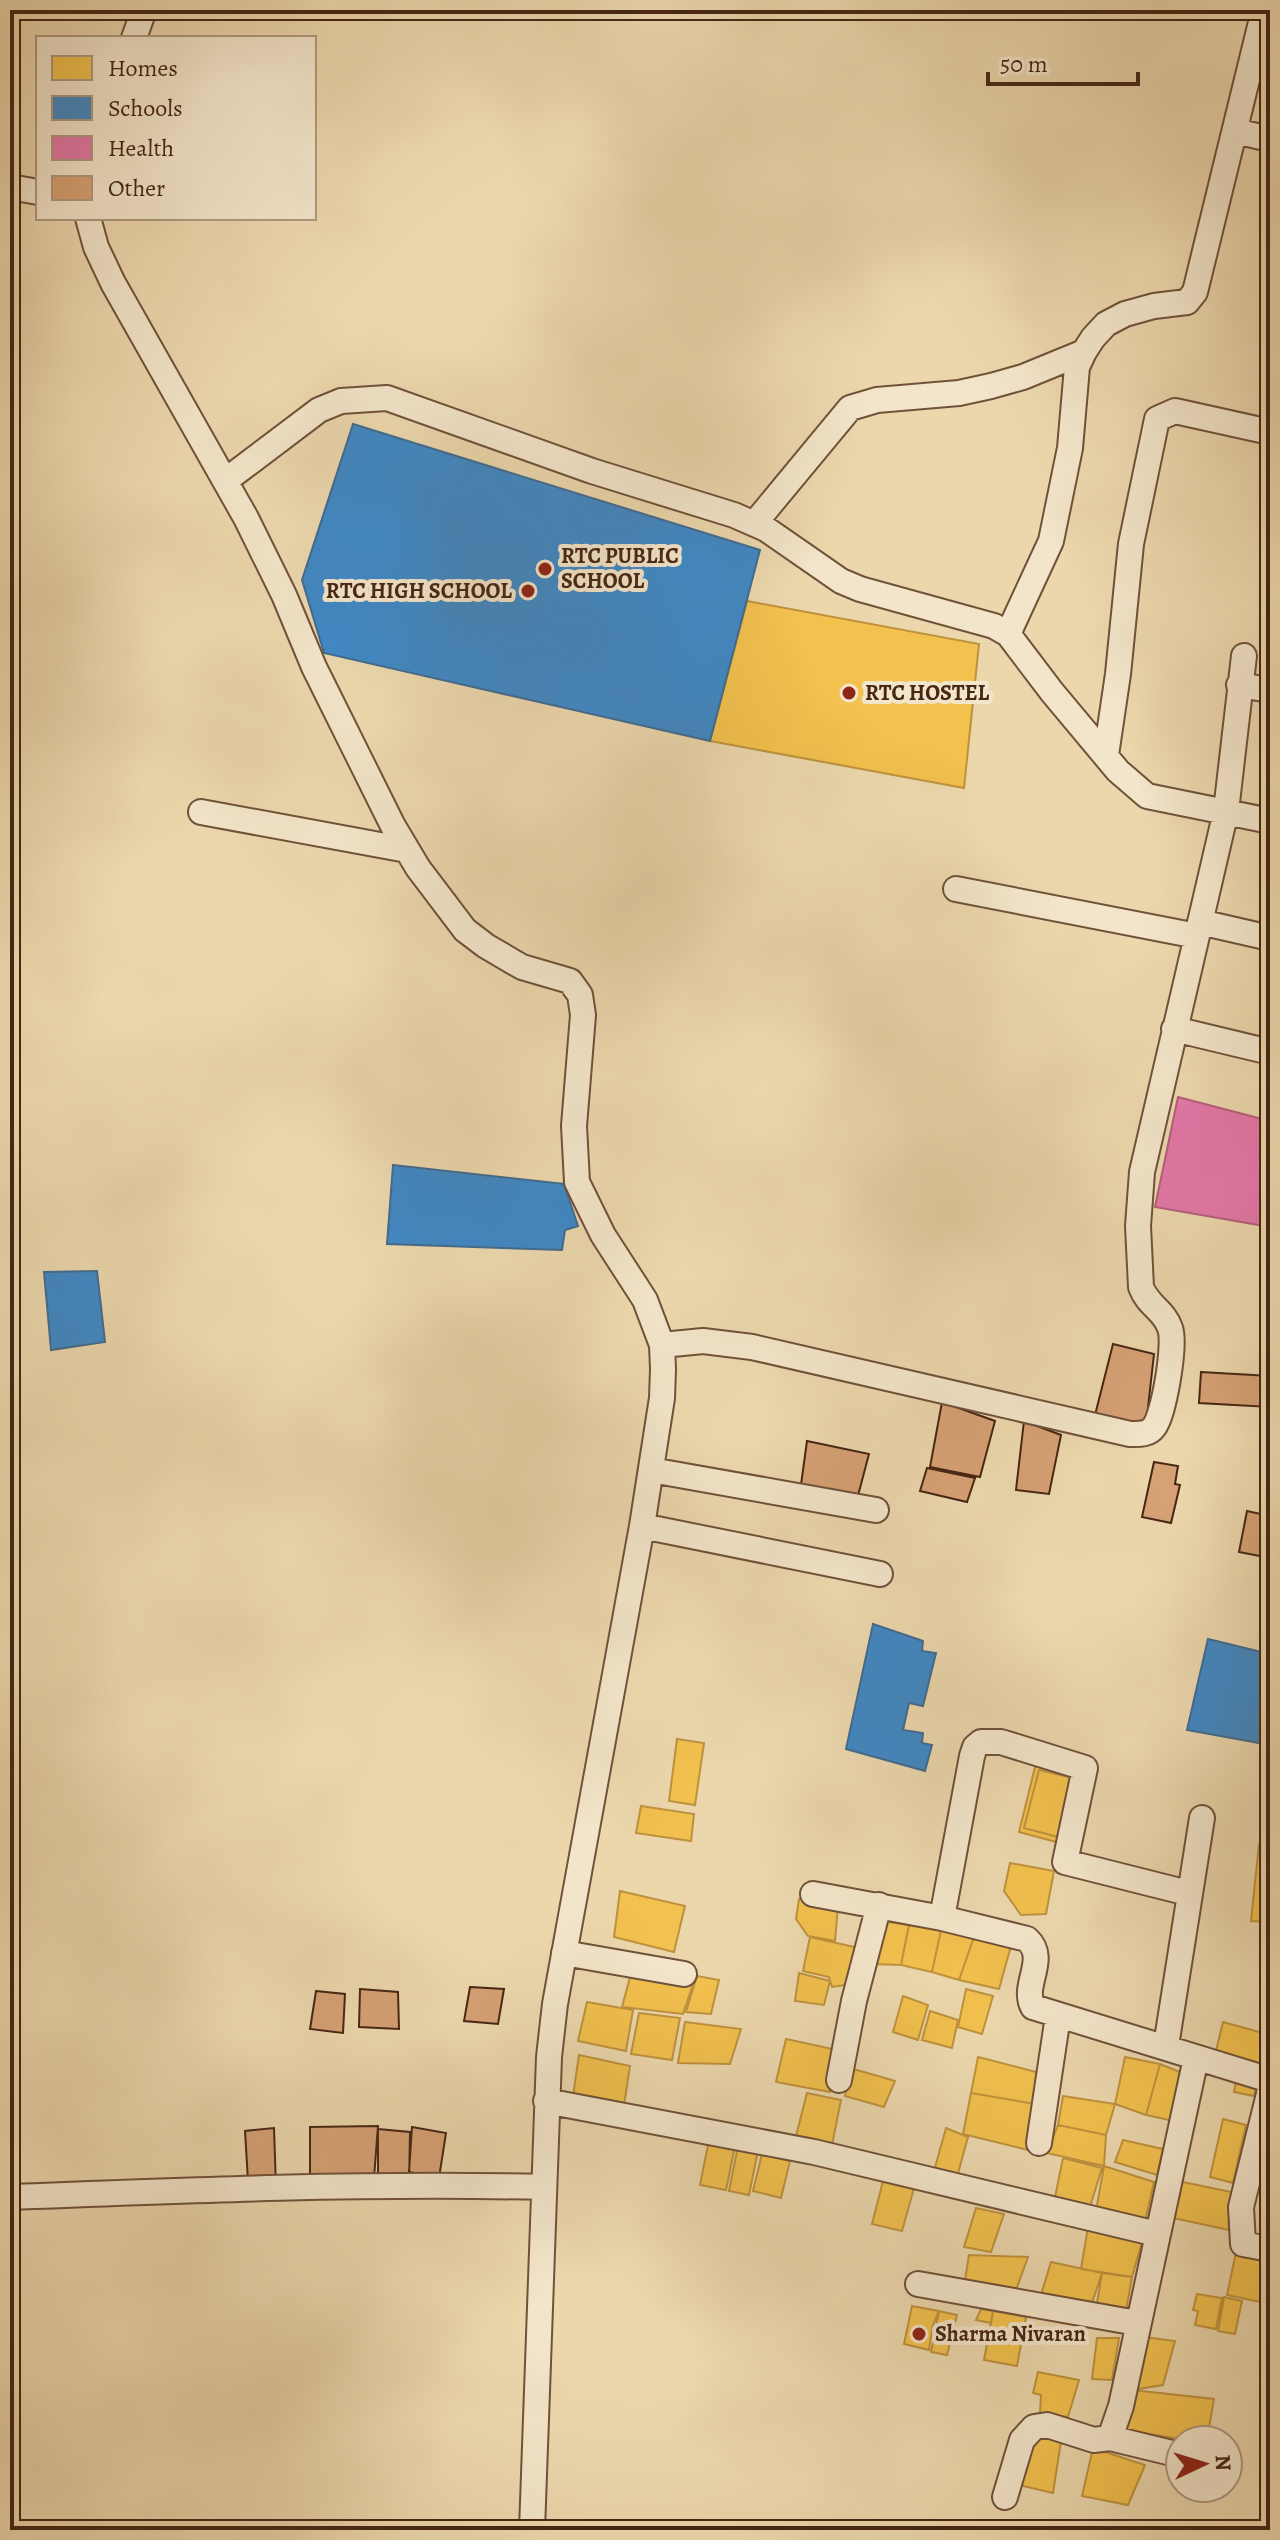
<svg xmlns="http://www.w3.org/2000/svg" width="1280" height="2540" font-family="Alegreya,serif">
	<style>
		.homes { fill: #f2c14e; stroke: #be923d; stroke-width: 2 }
		.schools { fill: #3f88c5; stroke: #416b90; stroke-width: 2 }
		.health { fill: #e377a8; stroke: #b45f7c; stroke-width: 2 }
		.building { fill: #d6a174; stroke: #462614; stroke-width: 2 }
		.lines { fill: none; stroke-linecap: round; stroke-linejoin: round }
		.minor-casing { stroke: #70523a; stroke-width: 28 }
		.minor { stroke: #f3e5ca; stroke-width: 24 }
		.poi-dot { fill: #8f2418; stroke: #f3e5ca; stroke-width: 3 }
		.labels { text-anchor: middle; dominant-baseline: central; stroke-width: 8; stroke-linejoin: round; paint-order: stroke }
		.poi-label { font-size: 22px; font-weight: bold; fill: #462614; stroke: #f3e5ca; text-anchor: start }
	</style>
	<rect width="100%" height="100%" fill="#ecd7ad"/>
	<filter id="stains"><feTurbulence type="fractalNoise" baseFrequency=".0025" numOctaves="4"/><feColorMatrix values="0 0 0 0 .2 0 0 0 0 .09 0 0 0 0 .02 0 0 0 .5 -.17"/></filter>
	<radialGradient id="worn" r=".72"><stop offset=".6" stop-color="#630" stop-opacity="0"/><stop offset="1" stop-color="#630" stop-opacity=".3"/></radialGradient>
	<path class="homes" d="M747,601l232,43 -15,144 -254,-47z
		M677,1739l27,4 -9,62 -26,-4z
		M1036,1763l40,11 -16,69 -41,-11z
		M1039,1770l34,8 -15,59 -34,-9z
		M641,1806l53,8 -3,27 -55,-8z
		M1270,1843v79l-19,-1 8,-77z
		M1010,1863l44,8 -8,43 -25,1 -17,-24z
		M620,1891l65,15 -11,46 -60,-15z
		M799,1899l39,7 -3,35 -27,-5 -12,-17z
		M882,1921l27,4 -8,40 -28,-1z
		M909,1925l32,5 -9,42 -31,-7z
		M941,1930l33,7 -15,43 -27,-8z
		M810,1937l49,11 -7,36 -20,3 -3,-10 -26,-6z
		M974,1937l37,9 -12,43 -40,-9z
		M632,1970l62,11 -11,33 -61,-7z
		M799,1973l31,8 -6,24 -29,-4z
		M697,1976l22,4 -8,34 -25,-2z
		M966,1989l27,7 -11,38 -24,-7z
		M903,1996l25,9 -10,35 -25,-8z
		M587,2002l46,8 -7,41 -48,-10z
		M930,2011l28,9 -6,28 -30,-8z
		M639,2013l41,5 -8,42 -41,-6z
		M685,2022l56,7 -11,35 -52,-1z
		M1223,2022l47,13 -3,30 -51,-14z
		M786,2039l51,11 -7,42 -54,-10z
		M579,2055l51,11 -6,39 -51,-9z
		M978,2057l62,16 -5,31 -64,-11z
		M1125,2057l35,7 -14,51 -31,-11z
		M1160,2064l25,10 -11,47 -28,-6z
		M850,2068l45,13 -11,26 -39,-11z
		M1237,2077l20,4 -3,15 -20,-4z
		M807,2093l34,7 -9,45 -37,-5z
		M971,2093l64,11 -7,46 -65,-16z
		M1063,2096l52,8 -9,31 -48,-10z
		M1223,2119l23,6 -13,58 -23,-6z
		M1058,2125l48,10 -2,31 -57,-13z
		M946,2128l22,9 -11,40 -23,-6z
		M709,2140l26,6 -9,44 -26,-5z
		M1123,2140l40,9 -6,26 -42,-13z
		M738,2146l20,4 -9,45 -20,-4z
		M762,2154l28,7 -9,37 -28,-7z
		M1063,2158l39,10 -13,42 -34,-13z
		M1104,2166l50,16 -9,40 -49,-11z
		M883,2181l31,7 -12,43 -30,-7z
		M1178,2181l58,12 -7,37 -56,-12z
		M976,2208l28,6 -13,38 -27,-5z
		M1089,2221l55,14 -12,42 -51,-8z
		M1236,2252l28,3 -4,20 10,1v28l-43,-9z
		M969,2255l59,2 -13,36 -51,-7z
		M1051,2262l51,11 -12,36 -50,-11z
		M1102,2273l30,4 -7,39 -29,-7z
		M1197,2294l25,4 -6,31 -21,-4 3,-14 -5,-1z
		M1224,2297l18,4 -7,33 -17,-3z
		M912,2306l27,5 -6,14 -4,25 -25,-6z
		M981,2309l12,2 -2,12 -15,-3z
		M939,2311l18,4 -10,40 -16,-3z
		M993,2311l33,6 -9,49 -33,-6z
		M1144,2337l31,4 -12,44 -31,5z
		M1097,2338h22l-7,42 -20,-1z
		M1038,2372l41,8 -11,37 -28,-4 1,-18 -8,-2z
		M1132,2390l82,9 -7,41h-22l-65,-11z
		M1034,2427l28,8 -9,58 -34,-8z
		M1093,2448l52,17 -17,40 -46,-9z"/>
	<path class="schools" d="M353,424l407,126 -50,191 -386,-88 -22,-73z
		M393,1165l171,19 14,42 -13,4 -3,20 -175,-6z
		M97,1271l8,71 -54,8 -7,-78z
		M873,1624l50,17 -1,10 14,2 -13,53 -14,-3 -6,27 20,3 -1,10 10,2 -7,26 -79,-22z
		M1208,1639l62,15v91l-83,-15z"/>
	<path class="health" d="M1178,1097l92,24v106l-115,-20z"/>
	<path class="building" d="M1113,1344l41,10 -9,80 -51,-15z
		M1201,1372l69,4v31l-71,-4z
		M942,1402l53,19 -15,56 -50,-10z
		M1024,1421l37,14 -12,59 -33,-4z
		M807,1441l62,13 -13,49 -56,-11z
		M1154,1462l24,4 -3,18 5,1 -9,38 -29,-6z
		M927,1468l48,10 -8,24 -47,-11z
		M1247,1511l23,5v42l-31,-6z
		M470,1987l34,2 -6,35 -34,-3z
		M360,1989l38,3 1,37 -40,-2z
		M316,1991l29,3 -2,39 -33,-4z
		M378,2126l-4,52 -64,3v-54z
		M412,2127l34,6 -7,45 -30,-6z
		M274,2128l2,59 -28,-6 -3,-50z
		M378,2129l32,3 -1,52 -31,-10z"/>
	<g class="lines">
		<defs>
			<path id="minor" d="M134,38l10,-28
				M1235,131l35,8
				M10,187l28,5
				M88,218l8,29 17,36 133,235 38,77 30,72 79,159 25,42 47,62 21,16 36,21 48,14 10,14 3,20 -9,111 3,56 26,53 42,65 17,45 1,24 -1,29 -20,128 -87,478 -6,53 -17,473
				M225,481l94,-71 22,-9 46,-3 205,73 142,44 32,14 75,52 19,8 134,37 14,8 44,58 66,79 29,25 123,25
				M754,524l96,-116 27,-8 82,-7 32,-7 32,-9 61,-25
				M1008,634l43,-93 19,-93 7,-81 7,-15 9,-14 13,-14 19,-10 29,-8 33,-4 8,-10 69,-282
				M1239,685l31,5
				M1106,755l12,-81 13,-130 26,-125 18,-8 95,21
				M201,812l206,38
				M956,889l241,47
				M1200,922l70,16
				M1174,1029l96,23
				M662,1345l41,-4 49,6 378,87c9,0 18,1 24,-7 10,-13 22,-83 16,-99 -6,-18 -22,-22 -29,-41l-3,-61 4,-54 84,-361 18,-155
				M651,1470l225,40
				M642,1526l238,48
				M813,1894l129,24 85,21c22,20 -6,46 6,68l237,73
				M942,1918l30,-162 3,-9 6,-5h20l84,26 -20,94 123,31
				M564,1953l120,21
				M1166,2046l36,-228
				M839,2080l15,-79 25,-96
				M1270,2090l-29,117 2,37 27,5
				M546,2101l268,51 343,82
				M1039,2143l19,-127
				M10,2197c179,-7 355,-14 534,-10
				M918,2284l219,39
				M1110,2438l70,17
				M1005,2497l17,-57 12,-13 13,-2 47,15 16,-2 11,-32 75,-348"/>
		</defs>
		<use href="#minor" class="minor-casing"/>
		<use href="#minor" class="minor"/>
	</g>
	<g class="poi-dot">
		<circle cx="545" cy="569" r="8"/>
		<circle cx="528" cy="591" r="8"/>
		<circle cx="849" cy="693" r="8"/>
		<circle cx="919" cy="2334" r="8"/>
	</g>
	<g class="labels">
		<g class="poi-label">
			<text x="561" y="556">RTC PUBLIC<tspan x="561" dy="25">SCHOOL</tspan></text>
			<text x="512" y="591" text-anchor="end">RTC HIGH SCHOOL</text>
			<text x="865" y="693">RTC HOSTEL</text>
			<text x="935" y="2334">Sharma Nivaran</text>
		</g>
	</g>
	<rect width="1280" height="2540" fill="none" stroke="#ecd7ad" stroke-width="40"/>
	<rect x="12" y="12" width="1256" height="2516" fill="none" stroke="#462614" stroke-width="4"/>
	<rect x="20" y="20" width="1240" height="2500" fill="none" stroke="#462614" stroke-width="2"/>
	<rect x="36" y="36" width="280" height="184" fill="#f3e5ca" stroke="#ae9981" stroke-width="2"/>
	<rect x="52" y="56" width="40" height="24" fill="#f2c14e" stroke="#ae9981" stroke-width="2"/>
	<text x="108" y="76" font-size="24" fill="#462614">Homes</text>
	<rect x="52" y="96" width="40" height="24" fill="#3f88c5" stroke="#ae9981" stroke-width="2"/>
	<text x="108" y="116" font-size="24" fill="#462614">Schools</text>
	<rect x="52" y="136" width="40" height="24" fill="#e377a8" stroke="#ae9981" stroke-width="2"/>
	<text x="108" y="156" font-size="24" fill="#462614">Health</text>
	<rect x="52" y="176" width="40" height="24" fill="#d6a174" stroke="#ae9981" stroke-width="2"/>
	<text x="108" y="196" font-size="24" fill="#462614">Other</text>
	<g transform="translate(1204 2464) rotate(86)"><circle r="38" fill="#f3e5ca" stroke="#ae9981" stroke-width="2"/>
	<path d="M0-6L14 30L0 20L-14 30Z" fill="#8f2418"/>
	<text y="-12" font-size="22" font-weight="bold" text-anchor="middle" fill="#462614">N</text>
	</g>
	<path d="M988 72v12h150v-12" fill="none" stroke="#462614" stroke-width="4"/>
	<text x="1000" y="72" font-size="24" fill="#462614" stroke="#f3e5ca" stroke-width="6" paint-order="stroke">50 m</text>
	<rect width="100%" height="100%" filter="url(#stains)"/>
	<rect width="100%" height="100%" fill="url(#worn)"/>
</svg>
